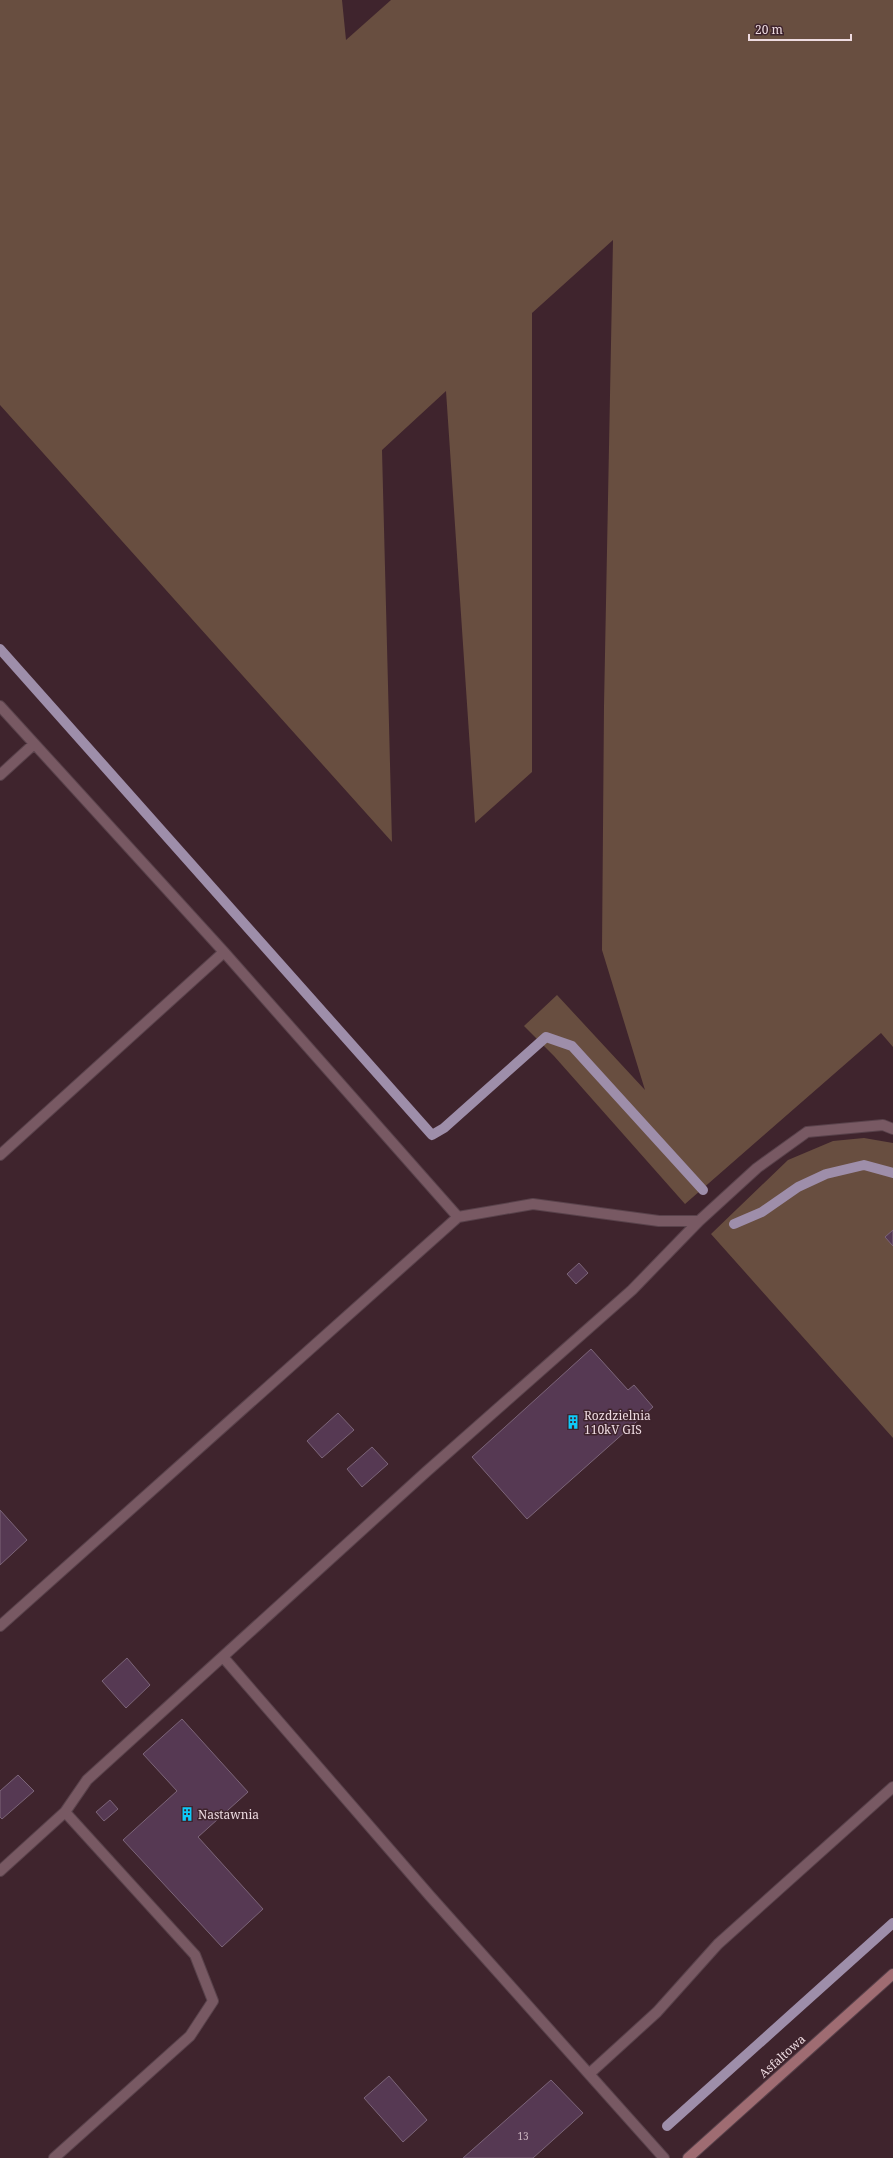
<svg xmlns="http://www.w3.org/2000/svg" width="893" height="2158" font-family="'Noto Serif',serif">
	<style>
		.green { fill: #684e40 }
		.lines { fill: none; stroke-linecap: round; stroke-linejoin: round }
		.stream { stroke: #9e8eaa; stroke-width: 10 }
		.building { fill: #563953; stroke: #7c6579 }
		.lane-casing { stroke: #59424b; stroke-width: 12 }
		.secondary-casing { stroke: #59424b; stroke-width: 12 }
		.lane { stroke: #785963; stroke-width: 10 }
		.secondary { stroke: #9f6c72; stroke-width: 10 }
		.labels { text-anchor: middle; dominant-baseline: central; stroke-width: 3; stroke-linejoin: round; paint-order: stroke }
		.number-label { font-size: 10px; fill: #c8b2be }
		.poi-label { font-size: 12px; fill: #eedbe1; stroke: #3f242d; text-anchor: start }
		.street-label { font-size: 12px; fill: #eedbe1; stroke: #3f242d }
	</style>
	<rect width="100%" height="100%" fill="#3f242d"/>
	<path class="green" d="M0,0h342l4,40 45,-40h502v1047l-12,-14 -196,171 -131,-148 -30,-30 33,-31 88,95 -43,-140 2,-244 9,-466 -81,73v459l-57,51 -29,-432 -64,59 10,392 -392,-437z
		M864,1138l29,5v295l-182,-204 77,-74 45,-19z"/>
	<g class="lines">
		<path class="stream" d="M0,649l432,486 12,-7 102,-91 26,9 131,144
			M734,1224l28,-12 36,-25 28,-13 38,-9 29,8
			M667,2126l226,-203"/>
	</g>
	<path class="building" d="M893,1230v16l-8,-9z
		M579,1263l9,10 -12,11 -9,-10z
		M591,1349l37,41 6,-5 19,22 -126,112 -55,-62z
		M338,1413l16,17 -32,28 -15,-17z
		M372,1447l16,17 -26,23 -15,-18z
		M0,1510l27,30 -27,25z
		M127,1658l23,27 -24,23 -24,-27z
		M182,1719l66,73 -50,45 65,72 -41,38 -99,-107 54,-49 -34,-37z
		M18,1775l16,16 -32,28 -2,-2v-26z
		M110,1800l8,9 -14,12 -8,-9z
		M389,2076l38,44 -24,22 -39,-44z
		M551,2080l32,33 -50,45h-70z"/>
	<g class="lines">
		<defs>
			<path id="lane" d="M0,706l224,246 234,265
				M0,775l34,-31
				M0,1155l224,-203
				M0,1626l458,-409 75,-13 126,17h40
				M223,1657l207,239 234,262
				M0,1871l65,-59 22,-32 339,-308 206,-182 67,-69 58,-53 50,-36 76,-7 10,4
				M589,2074l68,-62 61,-68 175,-157
				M54,2158l136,-122 23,-35 -18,-46 -130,-143"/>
			<path id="secondary" d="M688,2158l205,-184"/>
		</defs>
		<use href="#lane" class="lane-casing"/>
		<use href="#secondary" class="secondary-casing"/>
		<use href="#lane" class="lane"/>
		<use href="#secondary" class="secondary"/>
	</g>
	<defs>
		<symbol id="building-bare" viewBox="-9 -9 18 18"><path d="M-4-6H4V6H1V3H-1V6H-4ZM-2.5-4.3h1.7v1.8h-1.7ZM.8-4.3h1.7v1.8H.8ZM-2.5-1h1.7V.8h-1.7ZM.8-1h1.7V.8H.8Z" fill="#0ecafa" stroke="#3f242d" stroke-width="2.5" paint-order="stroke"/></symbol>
	</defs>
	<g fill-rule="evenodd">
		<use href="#building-bare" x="563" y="1412" width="20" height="20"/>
		<use href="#building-bare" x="177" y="1804" width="20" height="20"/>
	</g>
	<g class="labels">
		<g class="number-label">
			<text x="523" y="2136">13</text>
		</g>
		<g class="poi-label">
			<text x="584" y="1415">Rozdzielnia<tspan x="584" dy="14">110kV GIS</tspan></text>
			<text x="198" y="1814">Nastawnia</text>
		</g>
		<g class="street-label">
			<text transform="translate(782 2056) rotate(-42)">Asfaltowa</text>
		</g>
	</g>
	<path d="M749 34v6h102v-6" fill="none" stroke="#eedbe1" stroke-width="2"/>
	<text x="755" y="34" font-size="12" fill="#eedbe1" stroke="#3f242d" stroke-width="3" paint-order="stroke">20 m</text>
</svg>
